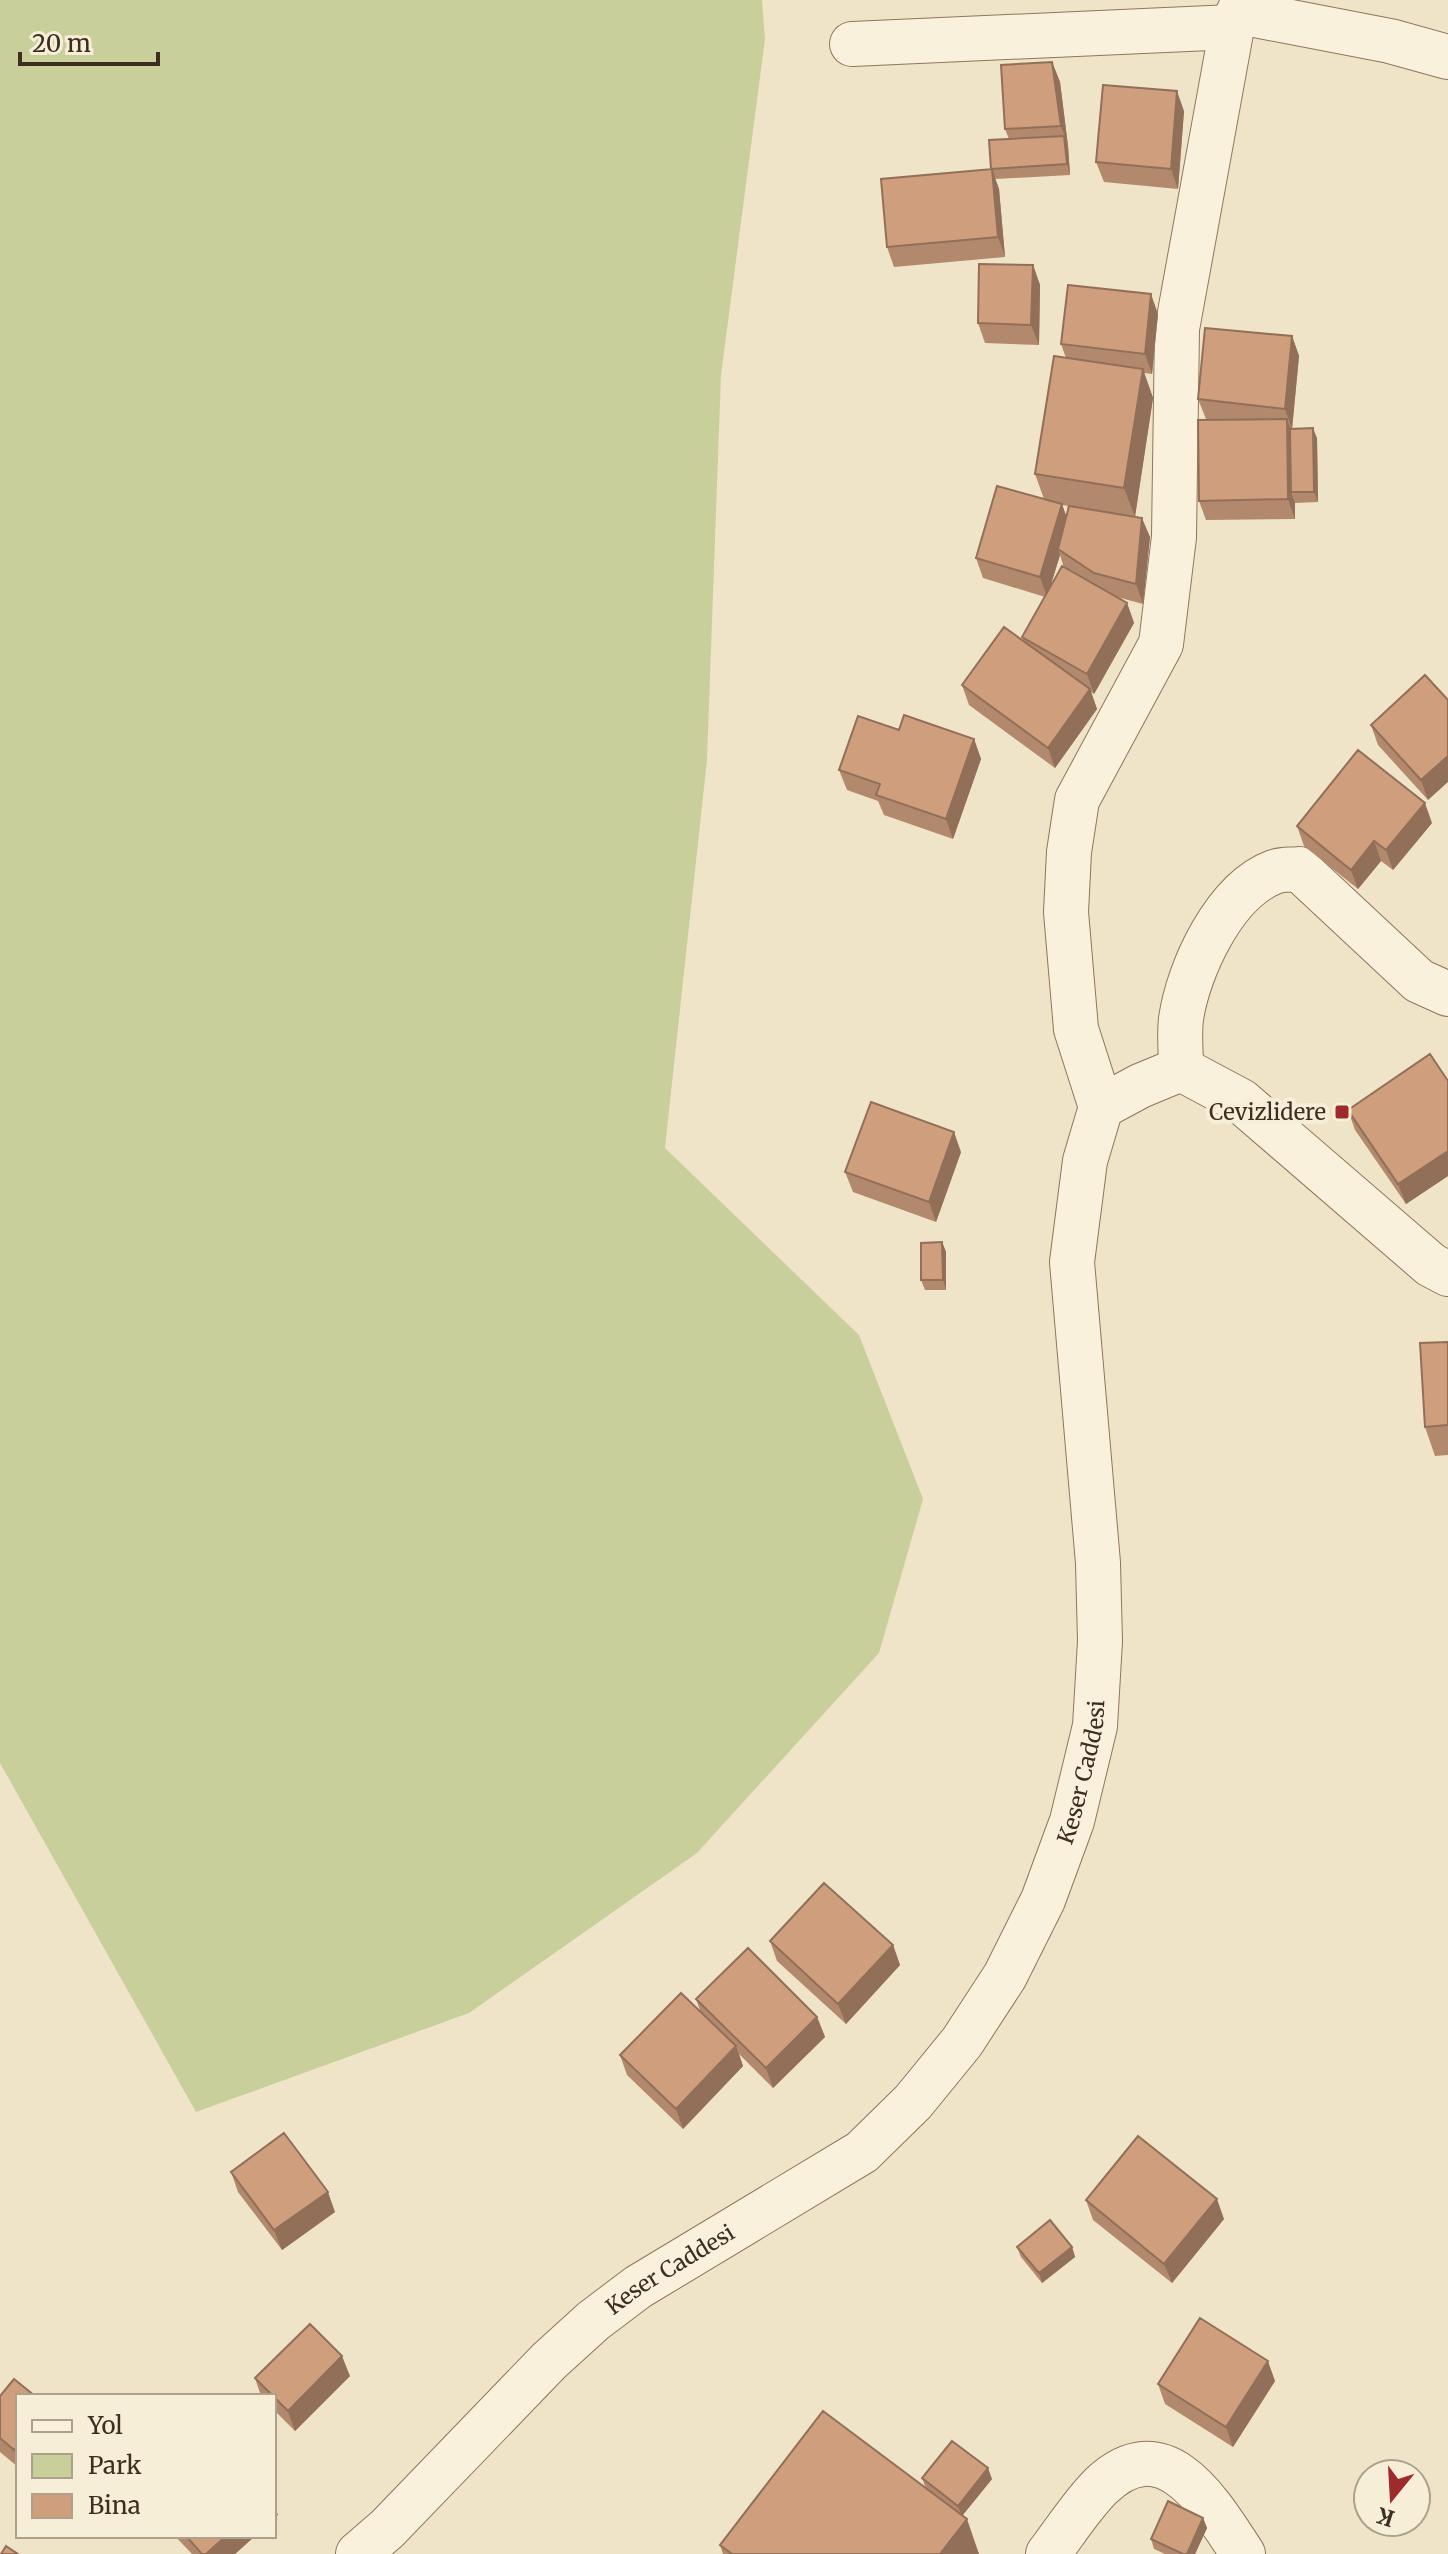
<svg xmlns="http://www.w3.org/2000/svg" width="1448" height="2554" font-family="Merriweather,serif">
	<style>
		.green { fill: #c9cf9b }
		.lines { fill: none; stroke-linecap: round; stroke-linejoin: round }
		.minor-casing { stroke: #8d765c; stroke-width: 46 }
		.minor { stroke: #faf1dc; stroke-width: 44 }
		.wall { fill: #b2896c; fill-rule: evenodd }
		.shaded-wall { fill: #916f58 }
		.building { fill: #cf9f7d; stroke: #916f58; stroke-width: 2 }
		.poi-dot { fill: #9e2a2b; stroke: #f7eed8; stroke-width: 3 }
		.labels { text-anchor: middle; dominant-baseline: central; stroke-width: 8; stroke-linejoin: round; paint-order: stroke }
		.poi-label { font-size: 22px; fill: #3d2e20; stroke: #f7eed8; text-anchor: end }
		.street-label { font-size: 22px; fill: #3d2e20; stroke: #f7eed8 }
	</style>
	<rect width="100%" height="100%" fill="#f0e4c8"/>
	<path class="green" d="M0,0h762l3,39 -44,336 -14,385 -42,388 194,187 64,164 -44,154 -182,200 -228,160 -273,99 -196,-349z"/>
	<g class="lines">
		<defs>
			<g id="minor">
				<path d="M1239,12l151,29 58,16"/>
				<path d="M852,44l380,-17"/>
				<path d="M1181,1069c0,-16 -2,-34 0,-50 7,-49 43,-128 93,-147 7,-3 17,-2 25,-3l120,112 29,13"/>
				<path d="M1101,1107l-25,-78 -10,-117 3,-60 8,-52 84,-156 13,-107 3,-208 55,-302 12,-27"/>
				<path id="s1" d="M358,2554l29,-25 162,-168 44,-40 45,-34 224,-135 51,-50 49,-60 43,-66 38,-76 29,-79 23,-95 5,-85 -2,-78 -26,-301 13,-101 16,-54 39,-21 41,-17 60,32 190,164 17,9"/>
				<path d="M1048,2554c17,-22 33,-48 53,-68 64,-61 109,18 142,68"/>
			</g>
		</defs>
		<use href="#minor" class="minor-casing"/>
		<use href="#minor" class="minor"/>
	</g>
	<path class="wall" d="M1052,62l8,20 8,64 2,29 -75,4 4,10 6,68 -111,10 -7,-20 104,-78 18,-30 -4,-10z
		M1184,111l-6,78 -74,-7 -8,-20z
		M1033,265l7,20 -1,60 -54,-2 -7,-20z
		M1158,314l-6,60 -8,-1 9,25 -18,118 15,21 -7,67 -26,-7 10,6 7,20 -40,71 -3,-2 6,17 -42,59 -86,-63 -7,-20 61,-44 -1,-4 23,-40 -62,-19 -7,-20 68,-59 -9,-25 31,-116 -5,-14zM1062,505l6,1 -2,10zM1060,555l4,13 -14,20z
		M1292,336l7,20 -7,73 25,9 1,64 -23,1v16l-89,1 -7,-19 13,-81 -6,-1 -8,-20z
		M1448,700l-20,100 -50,-55 -7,-20z
		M899,730l75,9 7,20 -28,80 -69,-24 -6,-14 -31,-11 -8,-20z
		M1432,823l-39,47 -12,-9 -23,28 -54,-43 -7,-20z
		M1448,1081v95l-42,28 -51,-74 -7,-20z
		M961,1152l-25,70 -83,-30 -8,-20z
		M942,1242l4,10v38h-21l-4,-10z
		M1448,1342v113l-13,1 -10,-29z
		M770,1941l123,4 7,20 -54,59 -69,-63z
		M696,1999l121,18 8,20 -52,51 -34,-34 4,12 -60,63 -56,-54 -7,-20 81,-42z
		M231,2172l104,40 -53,38 -44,-58z
		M1086,2200l138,19 -52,64 -79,-63z
		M1017,2247h55l3,10 -33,26 -21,-26z
		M350,2376l-55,55 -21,-21v-14h-13l-6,-18z
		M1275,2381l-42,66 -68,-43 -7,-20z
		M0,2396h18v71l-18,-15z
		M922,2478l70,1 -30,37 17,38h-256l-3,-9 206,-56z
		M1203,2518l4,10 -12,26h-30l-11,-5 -3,-10z
		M175,2536h80l-20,18h-43z"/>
	<path class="shaded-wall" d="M1052,62l8,20 8,64 -7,-20z
		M1177,91l7,20 -6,78 -7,-20z
		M1064,136l4,10 2,29 -3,-11z
		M992,169l7,20 6,68 -7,-20z
		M1033,265l7,20 -1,60 -8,-20z
		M1151,294l7,20 -6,60 -7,-20z
		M1292,336l7,20 -7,73 -7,-20z
		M1143,369l10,29 -18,119 -11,-29z
		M1287,419l7,20 -3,53 4,11v16l-7,-20z
		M1313,428l4,10 1,64 -4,-10z
		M1062,504l7,20 -11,25 2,6 -13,42 -7,-20z
		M1142,518l8,19 -7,67 -7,-20z
		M1127,603l7,20 -40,71 -7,-20z
		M1090,689l7,20 -42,59 -7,-20z
		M974,739l7,20 -28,80 -7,-20z
		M1448,756v26l-20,18 -7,-20z
		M1425,803l7,20 -39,47 -7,-20z
		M1374,841l7,20 -23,28 -7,-19z
		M954,1132l7,20 -25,70 -7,-20z
		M1448,1151v25l-42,28 -8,-20z
		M942,1242l4,10v38l-3,-10z
		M893,1945l7,20 -54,59 -8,-20z
		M817,2017l8,20 -52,51 -7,-20z
		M736,2046l7,20 -60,63 -7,-20z
		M328,2192l7,20 -53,38 -8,-20z
		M1217,2199l7,20 -52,64 -8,-19z
		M1072,2247l3,10 -33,26 -3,-10z
		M342,2356l8,20 -55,55 -7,-20z
		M1268,2361l7,20 -42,66 -7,-20z
		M18,2446v14l-4,-10z
		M988,2468l4,11 -30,37 -4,-10z
		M274,2505l4,10 -4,3z
		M1203,2518l4,10 -12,26h-8z
		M967,2519l12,35h-39z
		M226,2536h29l-20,18h-29z"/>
	<path class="building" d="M1052,62l9,64 -56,3 -4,-64z
		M1103,85l74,6 -6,78 -75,-7z
		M1064,136l3,28 -76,5 -2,-29z
		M992,169l6,68 -111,10 -6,-68z
		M979,264l54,1 -2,60 -53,-2z
		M1068,285l83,9 -6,60 -84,-10z
		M1205,328l87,8 -7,73 -87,-10z
		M1054,356l89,13 -19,119 -89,-14z
		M1287,419l1,80 -89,2 -1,-81z
		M1313,428l1,64h-23l-1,-63z
		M997,486l65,18 -22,73 -64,-19z
		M1069,506l73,12 -6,66 -42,-11 -36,-24z
		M1062,566l65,37 -40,71 -65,-37z
		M1004,627l86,62 -42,59 -86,-63z
		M1425,675l23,25v56l-27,24 -50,-55z
		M904,715l70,24 -28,80 -70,-24 4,-11 -41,-14 19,-54 41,14z
		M1358,750l67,53 -39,47 -12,-9 -23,29 -54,-44z
		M1430,1054l18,27v70l-50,33 -50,-74z
		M871,1102l83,30 -25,70 -84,-30z
		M942,1242l1,38h-22v-37z
		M1448,1342v83l-23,2 -5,-84z
		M824,1883l69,62 -55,59 -68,-63z
		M748,1948l69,69 -51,51 -70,-69z
		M681,1993l55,53 -60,63 -56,-54z
		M284,2133l44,59 -54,38 -43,-58z
		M1138,2136l79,63 -53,65 -78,-64z
		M1050,2220l22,27 -33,26 -22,-26z
		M1200,2318l68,43 -42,66 -68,-43z
		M310,2324l32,32 -54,55 -33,-33z
		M14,2379l21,17h-17v50l-4,4 -14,-12v-42z
		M823,2411l144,108 -27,35h-208l-12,-9z
		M952,2441l36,27 -30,38 -36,-28z
		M1168,2501l35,17 -16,36h-4l-32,-15z
		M186,2536h40l-20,18h-4z
		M6,2546l12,8h-17z"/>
	<rect class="poi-dot" x="1334" y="1104" width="16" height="16" rx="4"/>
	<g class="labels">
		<g class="poi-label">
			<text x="1326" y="1112">Cevizlidere</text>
		</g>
		<g class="street-label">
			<text stroke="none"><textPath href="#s1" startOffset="1096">Keser Caddesi</textPath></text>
			<text stroke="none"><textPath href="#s1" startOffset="424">Keser Caddesi</textPath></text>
		</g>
	</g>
	<rect x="16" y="2394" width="260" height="144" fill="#f7eed8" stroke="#ada18e" stroke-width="2"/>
	<rect x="32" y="2420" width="40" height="12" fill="#faf1dc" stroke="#ada18e" stroke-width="2"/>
	<text x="88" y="2434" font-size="24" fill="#3d2e20">Yol</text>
	<rect x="32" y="2454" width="40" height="24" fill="#c9cf9b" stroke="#ada18e" stroke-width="2"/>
	<text x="88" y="2474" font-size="24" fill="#3d2e20">Park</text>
	<rect x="32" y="2494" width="40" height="24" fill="#cf9f7d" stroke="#ada18e" stroke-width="2"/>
	<text x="88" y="2514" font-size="24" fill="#3d2e20">Bina</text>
	<g transform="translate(1392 2498) rotate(198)"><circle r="38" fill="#f7eed8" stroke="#ada18e" stroke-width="2"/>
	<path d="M0-6L14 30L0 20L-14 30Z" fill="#9e2a2b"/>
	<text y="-12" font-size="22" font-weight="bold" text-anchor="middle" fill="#3d2e20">K</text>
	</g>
	<path d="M20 52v12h138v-12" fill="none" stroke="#3d2e20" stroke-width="4"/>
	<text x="32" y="52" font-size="24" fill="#3d2e20" stroke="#f7eed8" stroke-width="6" paint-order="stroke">20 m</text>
</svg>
